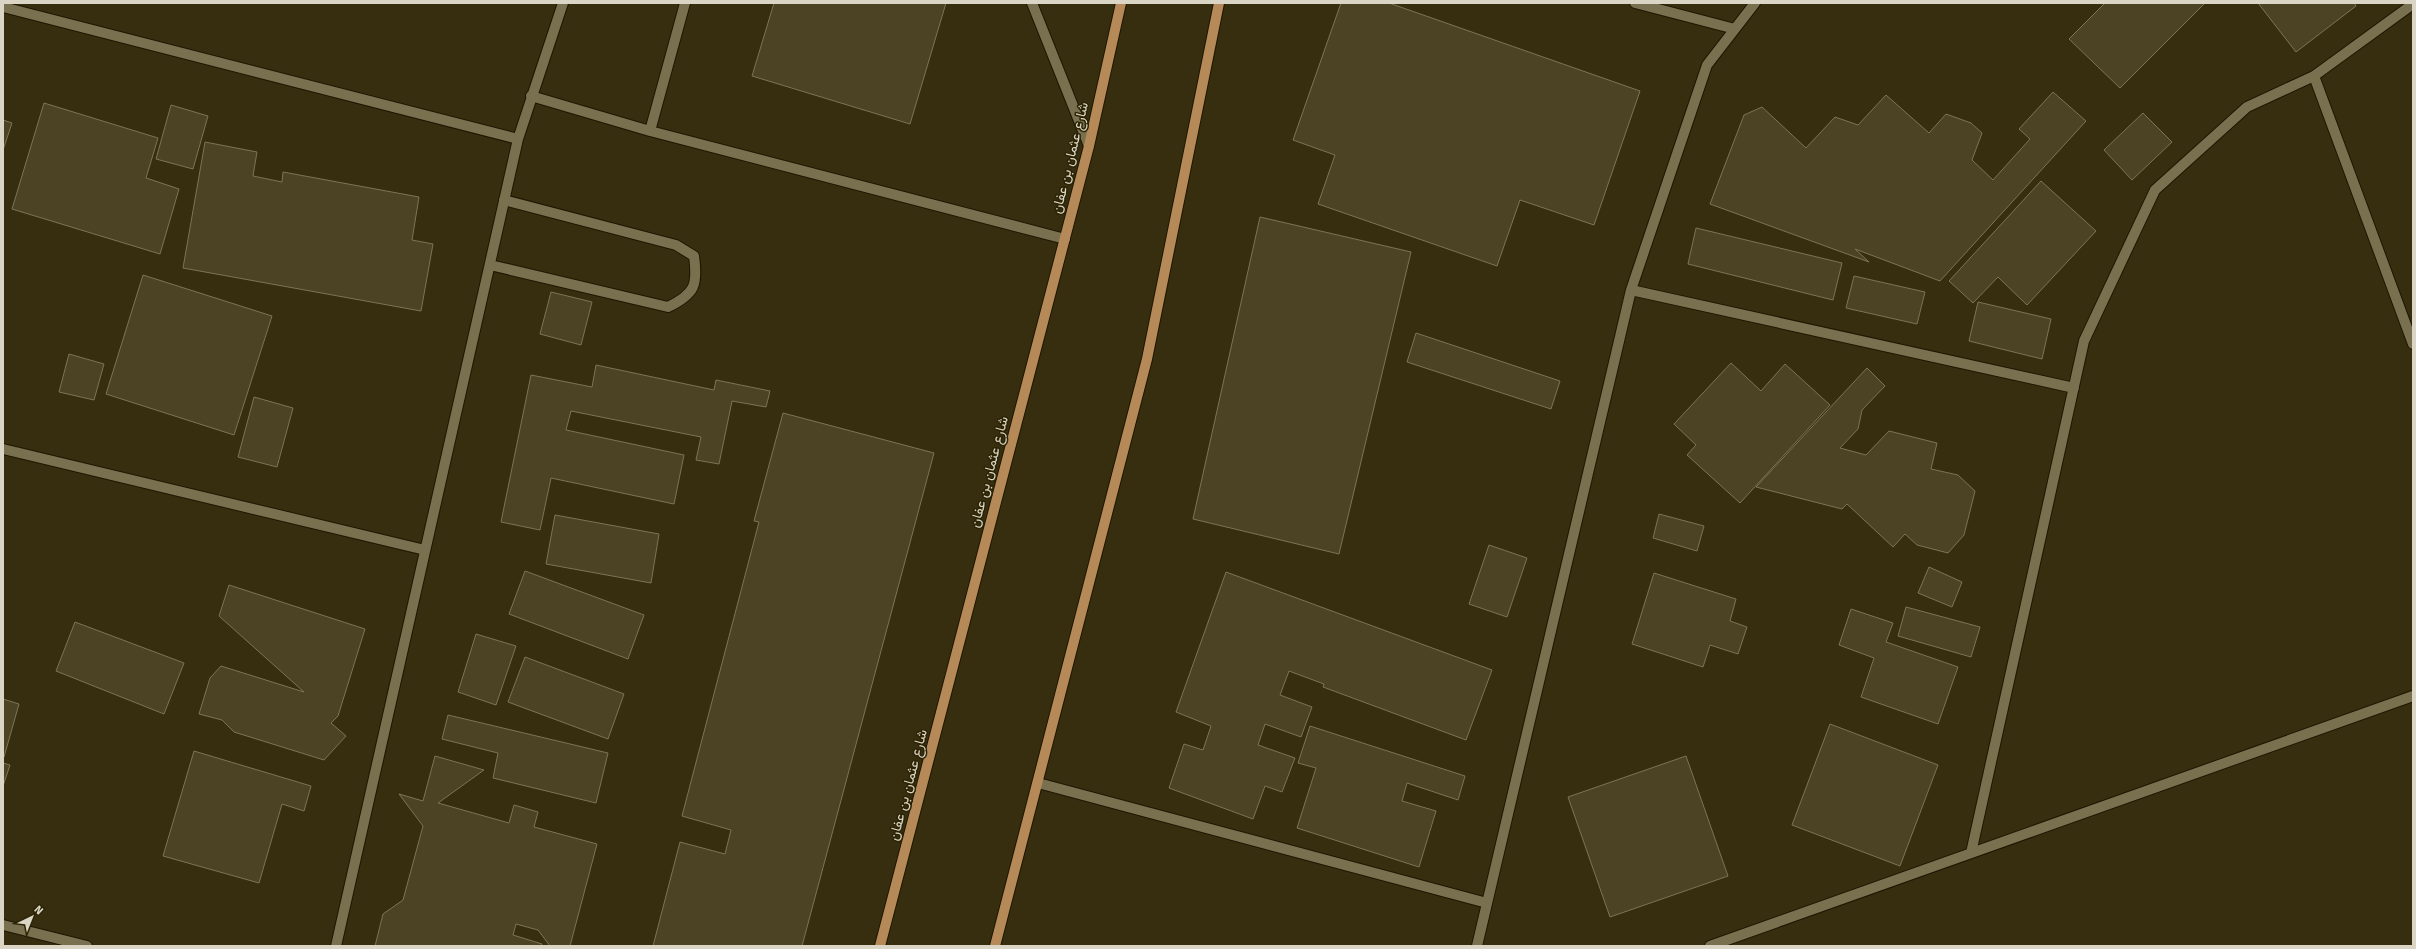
<svg xmlns="http://www.w3.org/2000/svg" width="2416" height="949" font-family="'Fira Sans',Vazirmatn,sans-serif">
	<style>
		.building { fill: #4c4325; stroke: #7d7454 }
		.lines { fill: none; stroke-linecap: round; stroke-linejoin: round }
		.service-casing { stroke: #1e1600; stroke-width: 12 }
		.minor-casing { stroke: #1e1600; stroke-width: 12 }
		.tertiary-casing { stroke: #1e1600; stroke-width: 12 }
		.primary-casing { stroke: #1e1600; stroke-width: 12 }
		.service { stroke: #797050; stroke-width: 10 }
		.minor { stroke: #797050; stroke-width: 10 }
		.tertiary { stroke: #797050; stroke-width: 10 }
		.primary { stroke: #b68a58; stroke-width: 10 }
		.labels { text-anchor: middle; dominant-baseline: central; stroke-width: 3; stroke-linejoin: round; paint-order: stroke }
		.street-label { font-size: 14px; fill: #dad5c4; stroke: #2c2405 }
	</style>
	<rect width="100%" height="100%" fill="#372e10"/>
	<path class="building" d="M774,3h172l-36,121 -158,-48z
		M1341,3h48l251,88 -46,134 -74,-25 -23,66 -179,-62 17,-49 -42,-15z
		M2105,3h100l-85,85 -51,-49z
		M2258,3h96l2,3 -60,46z
		M2053,92l33,29 -146,160 -85,-32 14,13 -159,-58 34,-89 18,-8 44,41 29,-31 23,8 28,-30 43,38 17,-19 25,9 11,10 -10,27 21,20 37,-41 -11,-10z
		M44,103l114,35 -12,40 33,11 -19,65 -148,-45z
		M171,105l37,11 -15,53 -37,-10z
		M2143,113l29,29 -40,38 -28,-30z
		M3,120l9,3 -9,27z
		M205,142l52,10 -4,24 29,6 1,-10 136,25 -7,43 21,4 -12,67 -238,-43z
		M2041,181l55,50 -69,74 -29,-28 -25,26 -24,-22z
		M1260,217l151,35 -72,302 -146,-35z
		M1696,228l146,35 -9,37 -145,-36z
		M143,275l129,41 -38,119 -128,-41z
		M1854,276l71,16 -8,32 -71,-16z
		M551,292l41,10 -11,43 -41,-11z
		M1978,302l73,17 -9,40 -73,-18z
		M1416,333l144,48 -9,28 -144,-47z
		M69,354l35,10 -10,36 -35,-8z
		M1731,363l30,28 24,-27 45,41 -90,98 -53,-48 9,-10 -22,-21z
		M596,365l118,25 2,-10 54,11 -4,16 -34,-6 -13,63 -23,-4 5,-23 -130,-26 -5,19 118,25 -10,49 -123,-26 -11,52 -39,-8 30,-147 61,12z
		M1867,368l18,18 -23,24 -4,19 -18,19 26,7 23,-24 48,12 -6,26 27,6 17,16 -11,44 -16,18 -31,-8 -12,-11 -12,13 -46,-43 -5,5 -86,-22z
		M254,397l39,11 -16,59 -39,-10z
		M783,413l151,40 -132,493h-149l27,-104 45,12 6,-24 -49,-14 77,-294 -5,-1z
		M1659,514l45,12 -7,25 -44,-13z
		M555,515l104,19 -8,49 -105,-19z
		M1489,545l38,13 -20,59 -38,-13z
		M1929,567l33,15 -10,25 -34,-14z
		M525,571l119,44 -16,44 -119,-45z
		M1226,572l266,98 -26,70 -143,-53 1,-3 -35,-13 -9,24 32,12 -11,30 -36,-13 -7,21 37,13 -13,34 -17,-6 -12,33 -84,-31 15,-44 19,6 8,-24 -35,-14z
		M1654,573l82,26 -6,22 17,6 -9,27 -28,-9 -7,22 -71,-23z
		M229,585l136,44 -27,87 -7,7 15,13 -22,24 -90,-28 -12,-12 -23,-6 11,-36 11,-12 83,26 -85,-76z
		M1906,607l74,20 -9,30 -73,-21z
		M1851,609l42,14 -7,19 72,25 -20,57 -77,-27 13,-39 -35,-13z
		M75,622l109,41 -20,51 -108,-43z
		M476,634l40,12 -20,59 -38,-13z
		M525,657l99,37 -16,45 -100,-37z
		M3,699l16,5 -15,53h-1z
		M448,715l160,38 -12,50 -103,-25 5,-25 -56,-14z
		M1830,724l108,41 -38,101 -108,-41z
		M1310,726l155,50 -7,24 -51,-17 -5,18 34,10 -17,56 -122,-39 19,-60 -18,-5z
		M194,751l117,35 -7,25 -22,-7 -23,79 -96,-27z
		M435,756l49,14 -46,33 71,20 5,-18 24,7 -4,15 63,17 -27,102h-20l-12,-16 -22,-6 -3,11 29,9 -1,2h-166l8,-32 20,-14 20,-74 -24,-32 24,7z
		M1686,756l42,120 -118,41 -42,-120z
		M3,763l7,2 -7,21z"/>
	<g class="lines">
		<defs>
			<path id="service" d="M531,96l119,35 415,108
				M650,131l35,-128
				M490,265l178,42c27,-13 30,-22 26,-51l-18,-11 -172,-45"/>
			<path id="minor" d="M1635,3l100,26
				M3,7l515,132 -182,807
				M2314,76l99,268
				M518,139l45,-136
				M1631,290l443,98
				M3,449l422,101
				M1038,783l449,120
				M1971,853l113,-512 71,-151 92,-83 67,-31 99,-72
				M3,925l84,21
				M1477,946l154,-656 76,-225 48,-62
				M1710,946l703,-250"/>
			<path id="tertiary" d="M1032,3l57,143"/>
			<path id="primary" d="M880,946l209,-800 32,-143
				M995,946l152,-587 72,-356"/>
		</defs>
		<use href="#service" class="service-casing"/>
		<use href="#minor" class="minor-casing"/>
		<use href="#tertiary" class="tertiary-casing"/>
		<use href="#primary" class="primary-casing"/>
		<use href="#service" class="service"/>
		<use href="#minor" class="minor"/>
		<use href="#tertiary" class="tertiary"/>
		<use href="#primary" class="primary"/>
	</g>
	<g class="labels">
		<g class="street-label">
			<text transform="translate(1070 158) rotate(-76)">شارع عثمان بن عفان</text>
			<text transform="translate(989 472) rotate(-75)">شارع عثمان بن عفان</text>
			<text transform="translate(908 785) rotate(-75)">شارع عثمان بن عفان</text>
		</g>
	</g>
	<rect width="2416" height="949" fill="none" stroke="#dad5c4" stroke-width="8"/>
	<g transform="translate(32 917) rotate(43)" stroke="#2c2405" stroke-width="3" paint-order="stroke">
	<path d="M0-3L7 15L0 10L-7 15Z" fill="#dad5c4"/>
	<text y="-6" font-size="11" font-weight="bold" text-anchor="middle" fill="#dad5c4">N</text>
	</g>
</svg>
